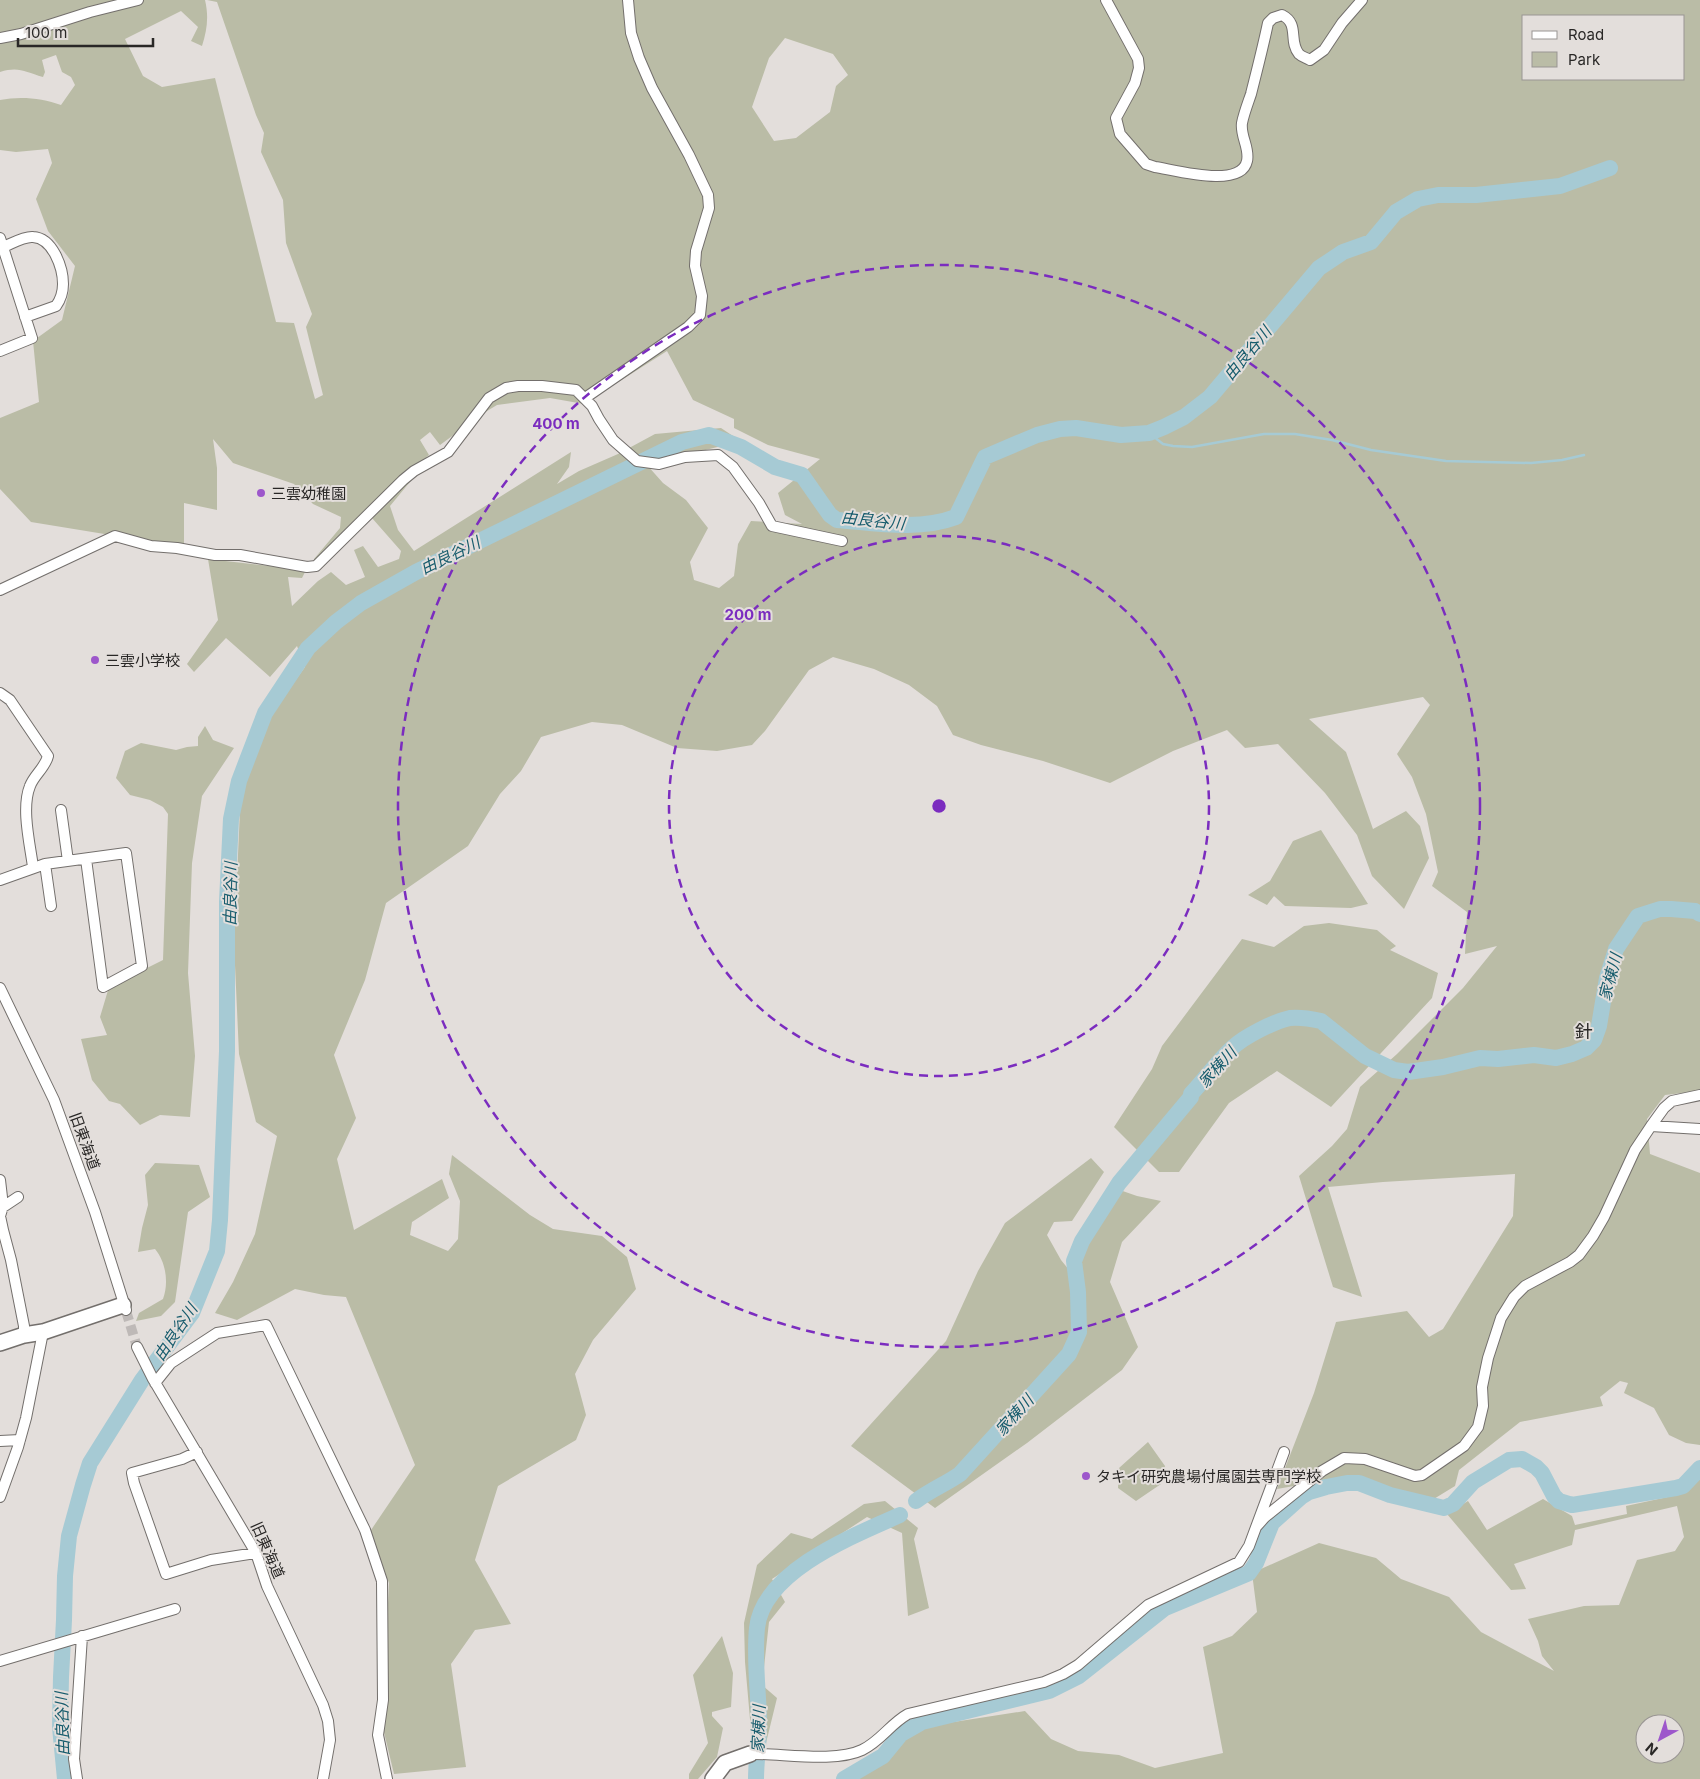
<svg xmlns="http://www.w3.org/2000/svg" width="1700" height="1779" font-family="Inter,'Noto Sans JP',sans-serif">
	<style>
		.green { fill: #babca6; fill-rule: evenodd }
		.lines { fill: none; stroke-linecap: round; stroke-linejoin: round }
		.stream { stroke: #a6cad4; stroke-width: 2.5 }
		.river { stroke: #a6cad4; stroke-width: 16 }
		.street-tunnel { stroke: #beb9b7; stroke-width: 10; stroke-dasharray: 10 5; stroke-linecap: butt }
		.street-casing { stroke: #736f6c; stroke-width: 12 }
		.secondary-casing { stroke: #736f6c; stroke-width: 18 }
		.street { stroke: #fff; stroke-width: 10 }
		.secondary { stroke: #fff; stroke-width: 15 }
		.ring { fill: none; stroke: #7b2cbf; stroke-width: 2.5; stroke-dasharray: 9 6 }
		.poi-dot { fill: #9d57cb; stroke: #e3dedb; stroke-width: 2 }
		.labels { text-anchor: middle; dominant-baseline: central; stroke-width: 4; stroke-linejoin: round; paint-order: stroke }
		.poi-label { font-size: 15px; fill: #292726; stroke: #e3dedb; text-anchor: start }
		.street-label { font-size: 15px; fill: #292726; stroke: #e3dedb }
		.water-label { font-size: 16px; font-style: italic; fill: #175c6d; stroke: #e3dedb }
		.quarter-label { font-size: 18px; fill: #292726; stroke: #e3dedb }
		.centre { fill: #7b2cbf; stroke: #e3dedb; stroke-width: 2.5 }
		.ring-label { font-size: 15px; text-anchor: middle; font-weight: bold; fill: #7b2cbf; stroke: #e3dedb; stroke-width: 4; stroke-linejoin: round; paint-order: stroke }
	</style>
	<rect width="100%" height="100%" fill="#e3dedb"/>
	<path class="green" d="M0,0h205c4,17 2,30 -3,46l-11,-5 7,-14 -17,-16 -56,28 18,37 19,11 53,-9 61,244 18,1 21,76 8,-4 -17,-68 6,-13 -26,-71 -3,-43 -22,-48 3,-19 -8,-18 -39,-113 -10,-2h1493v1091l-35,4 -18,24 3,35 50,19v272l-14,-2 -17,-8 -15,-27 -30,-15 4,-10 -8,-2 -20,16 3,9 -83,16 -61,48 -4,16 -31,19 -85,-27 -62,11 37,-96 22,-71 71,-11 22,26 14,-8 70,-113 2,-42 -132,8 -55,5 34,110 -29,-10 -34,-111 33,-30 15,-17 13,-42 37,-33 66,-66 34,-42 -32,8 2,-42 -35,-26 6,-14 -12,-58 -14,-37 -15,-23 33,-49 -7,-8 -114,22 37,33 27,77 33,-18 14,15 9,32 -25,51 -32,-33 -15,-41 -32,-42 -47,-49 -33,4 -18,-18 -54,21 -63,32 -67,-22 -62,-16 -28,-10 -16,-29 -28,-21 -35,-16 -41,-12 -24,13 -44,61 -13,14 -35,6 -40,-3 -55,-23 -30,-3 -51,15 -20,34 -21,23 -32,52 -82,57 -21,77 -31,75 22,63 -19,41 17,71 88,-51 7,19 -37,24 -2,13 38,16 10,-12 2,-38 -11,-27 3,-19 78,60 23,14 49,7 25,21 9,32 -43,51 -18,34 11,41 -10,25 -78,46 -23,74 36,64 -36,6 -24,34 15,103 -72,7 -12,-50 7,-141 -20,-50 46,-68 -69,-168 -22,-2 -29,-6 -58,31 -22,-7 18,-31 22,-48 22,-98 -21,-14 -17,-68 -5,-111 7,-155 30,-74 34,-47 -8,-21 -27,31 -44,-39 -32,34 -7,-8 31,-44 -10,-61 98,11 -4,8 -14,-1 4,29 26,-25 13,-9 15,13 19,-8 -11,-27 9,-4 15,21 21,-8 2,-8 -29,-33 44,-45 3,-2 -29,35 8,24 16,21 157,-99 -2,15 -12,17 22,-13 39,-17 37,-20 66,-6 12,8 -8,9 -78,20 16,18 23,17 22,28 -18,34 4,18 25,8 15,-12 4,-32 13,-23 51,3 -17,-9 -7,-22 42,-34 -52,-14 -34,-17v-9l-41,-19 -26,-49 -83,53 -34,-6 -53,7 -15,9 -42,31 -10,-13 -10,8 9,15 -17,14 -98,96v-6l26,-31 1,-11 -28,-13 -19,-20 -61,-21 -20,-24 4,29v42l-33,-7v44l-153,-25 -31,-33v-71l39,-16 -6,-61 29,-21 13,-54 -27,-35 -12,-32 16,-36 -4,-14 -32,3 -16,-2v-50c20,-4 42,-2 61,5l14,-20 -4,-8 -9,-5 -6,-17 -14,5 3,12 -2,5c-18,-5 -24,-11 -43,-5zM1524,16h160v63h-160zM785,38l48,16 15,21 -12,11 -6,26 -34,26 -22,3 -22,-34 17,-49z
		M205,726l8,14 21,8 -32,48 -10,67 -4,110 7,83 -5,61 -30,-2 -20,10 -20,-21 -11,-3 -17,-21 -11,-41 26,-4 -7,-18 9,-30 54,-27 5,-146 -5,-7 -13,-7 -20,-5 -14,-17 9,-27 16,-8 35,7 11,-3 11,-1v-9z
		M1321,830l47,74 -17,4 -66,-2 -11,-10 -7,9 -19,-10 22,-14 23,-40z
		M1329,923l48,7 19,16 -6,4 48,23 -6,25 -101,109 -54,-36 -48,32 -50,69h-20l-45,-45 38,-58 10,-23 80,-107 32,8 30,-21z
		M1091,1158l13,14 -32,49 -18,1 -7,13 14,25 13,16 17,-45 23,-43 23,8 24,5 -39,41 -12,40 28,65 -16,23 -95,73 -92,65 -84,-62 95,-105 32,-70 27,-48z
		M155,1163l44,2 11,32 -22,15 -13,90 -14,14 -25,5 3,-8 24,-14c6,-16 3,-37 -8,-50l-17,3 4,-24 6,-23 -3,-30z
		M1148,1442l17,24 -4,18 -25,17 -18,-13 1,-20z
		M1700,1474v305h-855l70,-51 110,-17 26,28 27,12 41,4 36,13 68,-15 -20,-106 29,-11 25,-24 -5,-39 67,-30 57,15 25,21 48,18 32,35 73,39 -12,-15 -4,-15 -10,-22 56,-13 35,-1 18,-45 38,-9 9,-14 -7,-31 -102,24 -3,15 -58,19 12,25 -15,1 -64,-76 21,-13 19,29 56,-31 29,17 3,9 52,-11 -1,-8 51,-11zM1645,1724h30v30h-30z
		M885,1501l33,27 -4,11 15,69 -21,8 -6,-83 -35,-16 -95,62 13,23 -16,20 -7,63 15,13 -11,45 -14,-1 -7,-80 -1,-39 13,-58 34,-32 21,6 52,-35z
		M722,1636l11,37 -2,34 -19,5v4l11,12 -6,29 -19,22h-9v-5l19,-31 -15,-68z"/>
	<g class="lines">
		<path class="stream" d="M1149,433l14,11 10,2 19,1 72,-13h31l37,6 39,10 75,11 85,2 31,-3 22,-5"/>
		<path class="river" d="M916,1501c14,-11 30,-17 44,-27l109,-120 10,-22 -1,-40 -4,-31 8,-20 37,-58 72,-86v-3c14,-15 26,-32 41,-46 13,-12 41,-26 58,-30 10,-1 22,1 31,3l44,35 29,14 14,2 35,-5 37,-9 18,1 36,-4 22,3 16,-4 14,-6 8,-8 5,-14 8,-48 9,-29 22,-33 22,-7h11l24,2 5,3
			M65,1779l-5,-52 1,-50 3,-57 1,-44 4,-40 14,-51 7,-22 52,-83 50,-67 25,-62 3,-31 7,-169v-149l4,-83 8,-38 26,-68 43,-65 28,-26 25,-19 55,-31 266,-130 27,-7 32,12 34,20 27,8 28,40 7,5c38,3 82,11 119,-3l29,-60 52,-22 23,-6 16,-1 45,7 28,-2 15,-6 20,-10 26,-20 109,-129 24,-16 28,-10 25,-30 22,-13 20,-4h38l84,-9 50,-18
			M756,1779c0,-20 4,-41 3,-61 -1,-30 -5,-60 -2,-90 6,-57 98,-93 143,-113
			M844,1779l39,-23 18,-22 21,-12 127,-31 30,-15 86,-68 84,-35 7,-10 16,-40 29,-26 8,-5 17,-5 21,-4h12l31,12 54,13 9,-4 20,-22 36,-22 13,-1 14,8 6,6 12,23 5,5 13,4 104,-17 7,-2 17,-18"/>
		<path class="street-tunnel" d="M126,1311l11,36"/>
		<defs>
			<path id="street" d="M1106,0l32,59 1,9 -4,15 -19,35 4,16 26,30 9,3c20,3 86,22 92,-6 3,-13 -7,-25 -5,-38 2,-10 6,-20 9,-29 6,-24 12,-47 17,-71l5,-5 9,-3c18,9 6,26 17,39 3,3 8,4 11,6l14,-10 18,-27 20,-23
				M0,38l21,-4 69,-22 48,-12
				M0,238l32,100 -32,13
				M3,247c8,-3 21,-11 30,-10 20,1 30,31 30,47 0,8 -2,15 -7,22l-31,11
				M585,398l103,-71 12,-12 2,-19 -7,-30 1,-15 13,-43 -1,-13 -19,-40 -37,-67 -13,-30 -8,-25 -3,-33
				M0,590l115,-54 36,10 26,2 38,7h25l67,12 9,-1 87,-86 11,-9 34,-19 41,-54 17,-10 12,-2h24l34,4 16,16 7,13 14,21 24,21 22,3 26,-7 33,-2 15,12 26,36 13,23 70,15
				M0,693l10,7 38,56c-3,12 -14,19 -18,30 -9,22 0,58 3,81
				M61,810l7,51
				M45,864l6,42
				M0,880l45,-16 81,-11 16,113 -39,21 -17,-128
				M0,988l54,112 41,112 31,98
				M1651,1126l49,3
				M0,1180l3,26 -3,10 3,14 8,30 13,66v9
				M0,1209l18,-12
				M137,1347l16,32 103,174 11,33 56,119 5,16 2,19 -7,39
				M155,1383l16,-20 46,-30 49,-8 99,205 17,51 1,119 -5,35 9,44
				M0,1441l20,-1
				M197,1452l-15,7 -50,14 2,10 32,91 45,-14 45,-7
				M0,1497l18,-50 8,-29 17,-86
				M1257,1526l8,-9 57,-46 22,-13 21,1 50,17 7,-1 42,-29 14,-19 5,-21 -1,-19 6,-29 13,-40 13,-21 11,-11 45,-24 9,-7 14,-19 11,-19 31,-67 16,-24 13,-18 8,-7 28,-6
				M0,1661l175,-52
				M750,1754c30,-1 85,9 112,-4 19,-9 28,-26 46,-36l136,-32 19,-8 15,-9 70,-60 91,-43 10,-16 35,-94
				M77,1779l-3,-20 8,-123"/>
			<path id="secondary" d="M0,1343l24,-8 19,-3 80,-27
				M713,1779l12,-16 25,-9"/>
		</defs>
		<use href="#street" class="street-casing"/>
		<use href="#secondary" class="secondary-casing"/>
		<use href="#street" class="street"/>
		<use href="#secondary" class="secondary"/>
	</g>
	<g class="ring">
		<circle cx="939" cy="806" r="270"/>
		<circle cx="939" cy="806" r="541"/>
	</g>
	<g class="poi-dot">
		<circle cx="261" cy="493" r="5"/>
		<circle cx="95" cy="660" r="5"/>
		<circle cx="1086" cy="1476" r="5"/>
	</g>
	<g class="labels">
		<g class="poi-label">
			<text x="271" y="493">三雲幼稚園</text>
			<text x="105" y="660">三雲小学校</text>
			<text x="1096" y="1476">タキイ研究農場付属園芸専門学校</text>
		</g>
		<g class="street-label">
			<text transform="translate(85 1141) rotate(70)">旧東海道</text>
			<text transform="translate(268 1550) rotate(66)">旧東海道</text>
		</g>
		<g class="water-label">
			<text transform="translate(1247 353) rotate(-50)">由良谷川</text>
			<text transform="translate(873 520) rotate(6)">由良谷川</text>
			<text transform="translate(450 555) rotate(-26)">由良谷川</text>
			<text transform="translate(230 894) rotate(-89)">由良谷川</text>
			<text transform="translate(1610 977) rotate(-75)">家棟川</text>
			<text transform="translate(1217 1067) rotate(-48)">家棟川</text>
			<text transform="translate(175 1332) rotate(-56)">由良谷川</text>
			<text transform="translate(1014 1415) rotate(-48)">家棟川</text>
			<text transform="translate(62 1724) rotate(-92)">由良谷川</text>
			<text transform="translate(758 1729) rotate(-88)">家棟川</text>
		</g>
		<g class="quarter-label">
			<text x="1584" y="1031">針</text>
		</g>
	</g>
	<circle cx="939" cy="806" r="8" class="centre"/>
	<g class="ring-label">
		<text x="556" y="429">400 m</text>
		<text x="748" y="620">200 m</text>
	</g>
	<rect x="1522" y="15" width="162" height="65" fill="#e3dedb" stroke="#999593"/>
	<rect x="1532" y="31" width="25" height="8" fill="#ffffff" stroke="#999593"/>
	<text x="1568" y="40" font-size="15" fill="#292726">Road</text>
	<rect x="1532" y="52" width="25" height="15" fill="#babca6" stroke="#999593"/>
	<text x="1568" y="65" font-size="15" fill="#292726">Park</text>
	<g transform="translate(1660 1739) rotate(220)"><circle r="24" fill="#e3dedb" stroke="#999593"/>
	<path d="M0-4L9 19L0 12L-9 19Z" fill="#9d57cb"/>
	<text y="-8" font-size="14" font-weight="bold" text-anchor="middle" fill="#292726">N</text>
	</g>
	<path d="M18 38v8h135v-8" fill="none" stroke="#292726" stroke-width="2.5"/>
	<text x="25" y="38" font-size="15" fill="#292726" stroke="#e3dedb" stroke-width="4" paint-order="stroke">100 m</text>
</svg>
